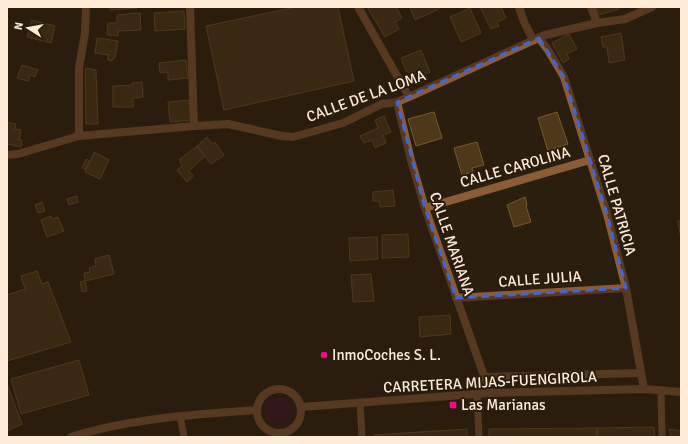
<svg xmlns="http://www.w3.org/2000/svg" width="688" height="444" font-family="Signika,sans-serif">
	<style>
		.green { fill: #351128 }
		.building { fill: #4d3819; stroke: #7a592a }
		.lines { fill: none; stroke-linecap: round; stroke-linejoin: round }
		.service { stroke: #8c5c37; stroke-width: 7 }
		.minor { stroke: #8c5c37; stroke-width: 8 }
		.marked { fill: none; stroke: #3f66d8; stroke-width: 3; stroke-dasharray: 8 5; stroke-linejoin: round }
		.poi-dot { fill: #ff0483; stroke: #2a1e0f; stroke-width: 1.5 }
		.labels { text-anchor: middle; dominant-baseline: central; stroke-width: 4; stroke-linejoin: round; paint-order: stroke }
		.street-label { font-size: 15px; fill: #ffecd8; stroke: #2a1e0f }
		.poi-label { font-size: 15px; fill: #ffecd8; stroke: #2a1e0f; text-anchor: start }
	</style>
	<rect width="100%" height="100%" fill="#2a1e0f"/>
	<path class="green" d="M263 410a15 15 0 1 1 30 0a15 15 0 1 1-30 0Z"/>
	<path class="building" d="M110,7h27v1l-27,2z
		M296,7h42l16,74 -130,29 -18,-84z
		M367,7h29l6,11 -7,4 4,7 -14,8z
		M410,7h28l1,2 -24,11z
		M480,7h21l5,11 -9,4 2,4 -8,3z
		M596,7h22l1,2 -21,6z
		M470,8l11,25 -20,9 -11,-25z
		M184,11l1,18 -30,2 -1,-18z
		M140,13l1,17 -23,1v5l-11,-1 1,-12h9v-8z
		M32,20l23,6 -4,17 -24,-6z
		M621,33l4,27 -16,3 -2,-16h-4l-2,-10z
		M569,34l8,15 -10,5 2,5 -6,4 -11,-20z
		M97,38l21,3 -3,17h-2l-1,3 -4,-1v-5l-13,-2z
		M421,50l9,22 -12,5 -12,-6 -5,-13z
		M186,60l2,18 -20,2v-8l-8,1 -1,-10z
		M22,65l16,5 -3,7 -5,-2 -2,6 -11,-3z
		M85,68l11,2 2,54h-12z
		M142,82l1,15 -10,1v9h-20v-21l20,-1 -1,-2z
		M189,100l2,20 -21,2 -2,-20z
		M434,112l8,26 -26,8 -8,-27z
		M557,112l11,32 -20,7 -10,-33z
		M384,116l7,16 -8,3 3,8 -11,5 -3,-8 -8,3 -4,-7 18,-8 -3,-8z
		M7,122l9,2 -1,5 6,1 -2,10h3l-1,7 -14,-3z
		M207,137l5,7 3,-2 9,13 -13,9 -14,-18z
		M477,142l7,23 -12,3 1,4 -11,3 -8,-27z
		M197,146l8,10 -16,15 4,5 -6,6 -10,-12 5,-4 -2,-4v-3z
		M94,152l15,8 -9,19 -15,-7z
		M86,159l4,2 -4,8 -4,-1z
		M393,190l2,16 -15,1 -1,-6h-6v-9z
		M77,196l1,6 -9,3 -2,-6z
		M525,197l2,8 -1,1 5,16 -17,5 -7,-22z
		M42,202l3,9 -7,2 -3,-8z
		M51,216l1,3 6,-2 6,14 -17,6 -6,-17z
		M678,221h3v18z
		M408,234l1,23 -27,1v-23z
		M377,237l1,22 -28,2 -1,-23z
		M109,255l5,19 -29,7 -1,-8 6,-1 -1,-4 7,-2 -1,-7z
		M37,271l5,13 6,-2 23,60 -64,19v-66l18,-6 -4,-13z
		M371,274l3,27 -21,1 -2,-27z
		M85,281l2,10 -5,1 -2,-10z
		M450,315l1,19 -31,3 -1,-20z
		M79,360l10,35 -68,19 -10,-35z
		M7,384l15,40 -15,7z
		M654,427l1,10h-58v-9z
		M597,428v9h-108v-8z
		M467,429v8h-93v-2z
		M669,429l12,2v6h-10z"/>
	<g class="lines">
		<path class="service" d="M661,390l1,47
			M477,394l2,43
			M360,402l2,35
			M180,416l4,21"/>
		<path class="minor" d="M190,7l4,119
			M358,7l51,90
			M519,7l5,15 9,18
			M591,7l6,16
			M539,38l9,12 16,27 43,137 19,74 18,101
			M397,102l14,58 14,48 65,185
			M79,136v-68l6,-35 1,-25
			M7,155l11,-1 61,-18 115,-10 34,-2 54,12 11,1 50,-14 39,-19 15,-2 12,-5 136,-62 52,-12 28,-4 27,-12
			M425,208l165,-48
			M456,298l170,-10
			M484,377l157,-4
			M257 411a22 22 0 1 1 44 0a22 22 0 1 1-44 0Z
			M301,407l189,-14 154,-4 37,3
			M71,437c60,-19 123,-22 186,-27"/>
	</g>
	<path d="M0 0H688V444H0ZM539,38l25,39 43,137 19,74 -170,10 -31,-90 -28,-106z" fill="#2a1e0f" fill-opacity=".55" fill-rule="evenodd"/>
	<path class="marked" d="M539,38l25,39 43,137 19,74 -170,10 -31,-90 -28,-106z"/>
	<g class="poi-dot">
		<circle cx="324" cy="355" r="4"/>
		<rect x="449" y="401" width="8" height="8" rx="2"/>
	</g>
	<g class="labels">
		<g class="street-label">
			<text transform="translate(366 96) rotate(-20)">CALLE DE LA LOMA</text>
			<text transform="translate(515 167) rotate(-16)">CALLE CAROLINA</text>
			<text transform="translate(617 205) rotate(74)">CALLE PATRICIA</text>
			<text transform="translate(452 244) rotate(71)">CALLE MARIANA</text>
			<text transform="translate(540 279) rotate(-4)">CALLE JULIA</text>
			<text transform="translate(490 382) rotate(-3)">CARRETERA MIJAS-FUENGIROLA</text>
		</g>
		<g class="poi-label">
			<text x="332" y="355">InmoCoches S. L.</text>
			<text x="461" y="405">Las Marianas</text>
		</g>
	</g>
	<rect width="688" height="444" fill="none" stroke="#ffecd8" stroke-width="16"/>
	<g transform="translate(28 28) rotate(281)" stroke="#2a1e0f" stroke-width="3" paint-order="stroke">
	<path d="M0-3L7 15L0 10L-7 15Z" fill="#ffecd8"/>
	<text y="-6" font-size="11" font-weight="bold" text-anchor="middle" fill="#ffecd8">N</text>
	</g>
</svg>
